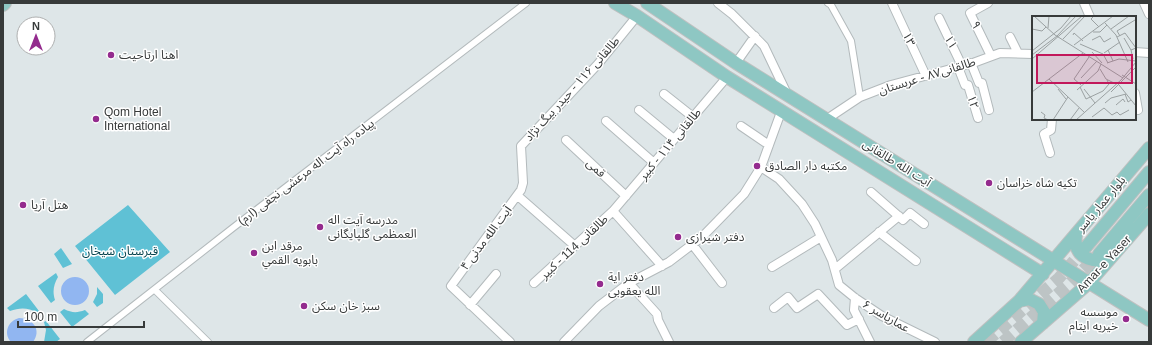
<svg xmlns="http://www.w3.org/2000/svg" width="1152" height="345" font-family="Arial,'Noto Sans Arabic',sans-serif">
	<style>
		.green { fill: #5fc1d5 }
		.water { fill: #91b6f1 }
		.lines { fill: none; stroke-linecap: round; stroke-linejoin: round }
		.primary-tunnel { stroke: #bdc4c5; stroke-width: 12; stroke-dasharray: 12 6; stroke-linecap: butt }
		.pedestrian-casing { stroke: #b3babc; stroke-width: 8 }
		.minor-casing { stroke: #b3babc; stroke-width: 10 }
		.primary-casing { stroke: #bfc0c0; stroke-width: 14 }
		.pedestrian { stroke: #fff; stroke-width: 6 }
		.minor { stroke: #fff; stroke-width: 8 }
		.primary { stroke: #8ec7c3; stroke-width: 12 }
		.poi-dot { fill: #942b8e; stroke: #fff; stroke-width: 1.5 }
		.labels { text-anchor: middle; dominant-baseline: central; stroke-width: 3; stroke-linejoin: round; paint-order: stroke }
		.street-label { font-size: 12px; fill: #373a3a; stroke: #fff }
		.poi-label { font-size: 12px; fill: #373a3a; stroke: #fff; text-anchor: start }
		.park-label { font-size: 12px; fill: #03414c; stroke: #fff }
		.inset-road { fill: none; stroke: #9ba1a2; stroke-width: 1 }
		.view { fill: #c2185b; fill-opacity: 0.15; stroke: #c2185b; stroke-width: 2 }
		.inset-edge { fill: none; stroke: #373a3a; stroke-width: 2 }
	</style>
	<rect width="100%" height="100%" fill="#dee6e8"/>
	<path class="green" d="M128,205l42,47 -55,43 -40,-49z
		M61,248l11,16 -9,4 -9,-14z
		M56,273l2,4c-4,7 -6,14 -3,23l-4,3 -13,-17z
		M97,287l6,7v9l-6,4 -4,-5 4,-8z
		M26,294l13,17 -2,2c-9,-6 -18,-5 -27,-2l-3,-3z
		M64,309c8,4 13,4 21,1l4,4 -17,13 -12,-15z
		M46,321l14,18 -4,3h-12l2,-12 -2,-8z"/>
	<path class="water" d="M61 291a14 14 0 1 1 28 0a14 14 0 1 1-28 0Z
		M19,318c14,0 23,12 14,24h-22c-8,-9 -3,-21 8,-24z"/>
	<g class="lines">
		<path class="primary-tunnel" d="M986,342l73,-64 27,-31
			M1003,342l65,-57 31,-31"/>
		<defs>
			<path id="pedestrian" d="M828,3l3,2 20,36 9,56
				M155,290l53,52
				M87,342l147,-115 292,-224"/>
			<path id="minor" d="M718,3l14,11 32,32 23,48
				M892,3l34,73
				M988,3l-18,10 21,43
				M1084,3l6,14
				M1144,3l5,11
				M939,18l23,48
				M1010,37l8,16
				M1135,52l14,1
				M736,63l19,-27
				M971,63l8,20h3l7,27
				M958,67l7,18h3l10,33
				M1135,93l3,17
				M664,94l29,23
				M639,110l35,29
				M827,119l33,-22 31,-12 82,-22 27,-10 33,1
				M606,121l48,42
				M741,126l28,19
				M566,140l60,56
				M1050,153l-6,-19 7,-4 1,-11
				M761,167l18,12 23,25 13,20 17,36 7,25 16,13 27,18 53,26
				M871,192l32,28 7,-7 14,11
				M518,196l57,50
				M613,211l49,55
				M879,232l37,29
				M692,244l30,39
				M772,267l49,-30
				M835,269l64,-53
				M534,283l79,-72 114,-134
				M629,283l28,31 1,6 11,22
				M855,298l-1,12 16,32
				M470,305l26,-31
				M774,308l14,-11 9,11 21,-14 29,31 12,-6
				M510,342l-59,-56 70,-96 2,-7 -2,-37 77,-82 39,-48
				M564,342l35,-36 30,-23 40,-21 33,-25 42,-43 17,-27 20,-55"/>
			<path id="primary" d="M615,3l22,13 90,61 316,197
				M647,3l89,60 413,257
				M3,5l2,-2
				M1076,234c0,3 -1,7 0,10 2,15 20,19 32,15
				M1086,247l63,-75
				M1099,254l50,-59
				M1019,301l10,-2 10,5 5,8 -1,11
				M974,342l45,-41 130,-153
				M1021,342l68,-59 60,-69"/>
		</defs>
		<use href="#pedestrian" class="pedestrian-casing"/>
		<use href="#minor" class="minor-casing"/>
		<use href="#primary" class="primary-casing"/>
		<use href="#pedestrian" class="pedestrian"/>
		<use href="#minor" class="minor"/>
		<use href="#primary" class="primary"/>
	</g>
	<g class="poi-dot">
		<circle cx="111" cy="55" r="4"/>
		<circle cx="96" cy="119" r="4"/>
		<circle cx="757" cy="166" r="4"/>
		<circle cx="989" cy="183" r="4"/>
		<circle cx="23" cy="205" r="4"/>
		<circle cx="320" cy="227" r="4"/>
		<circle cx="678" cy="237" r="4"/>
		<circle cx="254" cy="253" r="4"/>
		<circle cx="600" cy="284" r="4"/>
		<circle cx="304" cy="306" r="4"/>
		<circle cx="1126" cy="319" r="4"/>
	</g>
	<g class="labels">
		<g class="street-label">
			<text transform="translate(976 25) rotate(65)">۹</text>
			<text transform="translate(909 39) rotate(65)">۱۳</text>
			<text transform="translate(951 42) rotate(63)">۱۱</text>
			<text transform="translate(927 76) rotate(-17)">طالقانی۸۷ - عربستان</text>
			<text transform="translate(572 89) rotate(-48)">طالقانی ۱۱۶ - حیدر بیگ نژاد</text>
			<text transform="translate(973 102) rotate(74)">۱۲</text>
			<text transform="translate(670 144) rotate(-50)">طالقانی ۱۱۴ - کبیر</text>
			<text transform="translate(897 163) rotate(32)">آیت الله طالقانی</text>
			<text transform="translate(596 168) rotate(43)">قمی</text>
			<text transform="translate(306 172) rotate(-37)">پیاده راه آیت اله مرعشی نجفی (ارم)</text>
			<text transform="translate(1101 204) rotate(-50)">بلوار عمار یاسر</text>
			<text transform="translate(486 238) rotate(-53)">۴ آیت الله مدنی</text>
			<text transform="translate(574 247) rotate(-43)">طالقانی 114 - کبیر</text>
			<text transform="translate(1104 264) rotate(-47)">Amar-e Yaser</text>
			<text transform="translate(886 316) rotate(30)">عماریاسر ۶</text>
		</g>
		<g class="poi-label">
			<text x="119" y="55">اهنا ارتاحیت</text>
			<text x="104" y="112">Qom Hotel<tspan x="104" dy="14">International</tspan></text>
			<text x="765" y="166">مکتبه دار الصادق</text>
			<text x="997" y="183">تکیه شاه خراسان</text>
			<text x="31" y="205">هتل آریا</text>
			<text x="328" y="220">مدرسه آیت اله<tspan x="328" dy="14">العمظمی گلپایگانی</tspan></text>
			<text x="686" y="237">دفتر شیرازی</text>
			<text x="262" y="246">مرقد ابن<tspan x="262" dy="14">بابويه القمي</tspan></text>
			<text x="608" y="277">دفتر ایة<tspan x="608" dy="14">الله یعقوبی</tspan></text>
			<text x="312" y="306">سبز خان سکن</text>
			<text x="1118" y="312" text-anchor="end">موسسه<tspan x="1118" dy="14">خیریه ایتام</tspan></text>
		</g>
		<g class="park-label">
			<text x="120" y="251">قبرستان شیخان</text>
		</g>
	</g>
	<g transform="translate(1032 16)">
		<rect width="104" height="104" fill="#dee6e8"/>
		<path class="inset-road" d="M2,0l21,19 68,43M62,0l-3,3 8,8M73,7l11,12 12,27M16,12l1,-12M0,13l10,2 4,-4M79,13l18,-13M61,16h7l7,-7M41,19l1,-2 9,8M88,20l-3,-5 18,-11M85,21l8,-4 11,15 -5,2M92,22l7,12 2,9M31,23l22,-23M60,24l8,-4 4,6 7,-4M48,28l23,10 5,9M42,29l39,-29M76,34l5,11M0,35l29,-23 10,-12M60,36l10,11M72,37l16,-11M0,39l25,-19 19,-20M0,43l50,-43M75,47l12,-4 17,2M68,53l6,10 10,5M90,59l14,9M49,62l16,-17M17,63l35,33M49,69l-7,-6 15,-22M87,69l17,21M48,71l6,12 17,-8 6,-7 -2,-4M26,73l8,10M52,73l11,14M45,74l21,-19 3,-7M0,76l51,-39M79,76l25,-25M93,78l3,8 3,-2M73,87l6,-5 15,-4M84,89l7,-6 2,3M9,96l4,3 -1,3 4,2M60,101l12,-9 8,7 5,-3 3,3 9,-5M21,104l15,-23M38,104l9,-12M44,104l45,-40 15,-18"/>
		<path class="view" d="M5,39h95v28h-95z"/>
		<rect width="104" height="104" class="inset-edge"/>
	</g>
	<rect width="1152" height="345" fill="none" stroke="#373a3a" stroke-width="8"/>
	<g transform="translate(36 36)"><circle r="19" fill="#ffffff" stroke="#afb0b0"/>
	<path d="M0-3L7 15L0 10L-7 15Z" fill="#942b8e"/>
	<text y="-6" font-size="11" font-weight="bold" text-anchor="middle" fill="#373a3a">N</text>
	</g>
	<path d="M18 321v6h126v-6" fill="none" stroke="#373a3a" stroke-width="2"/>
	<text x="24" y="321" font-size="12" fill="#373a3a" stroke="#ffffff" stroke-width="3" paint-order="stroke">100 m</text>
</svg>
